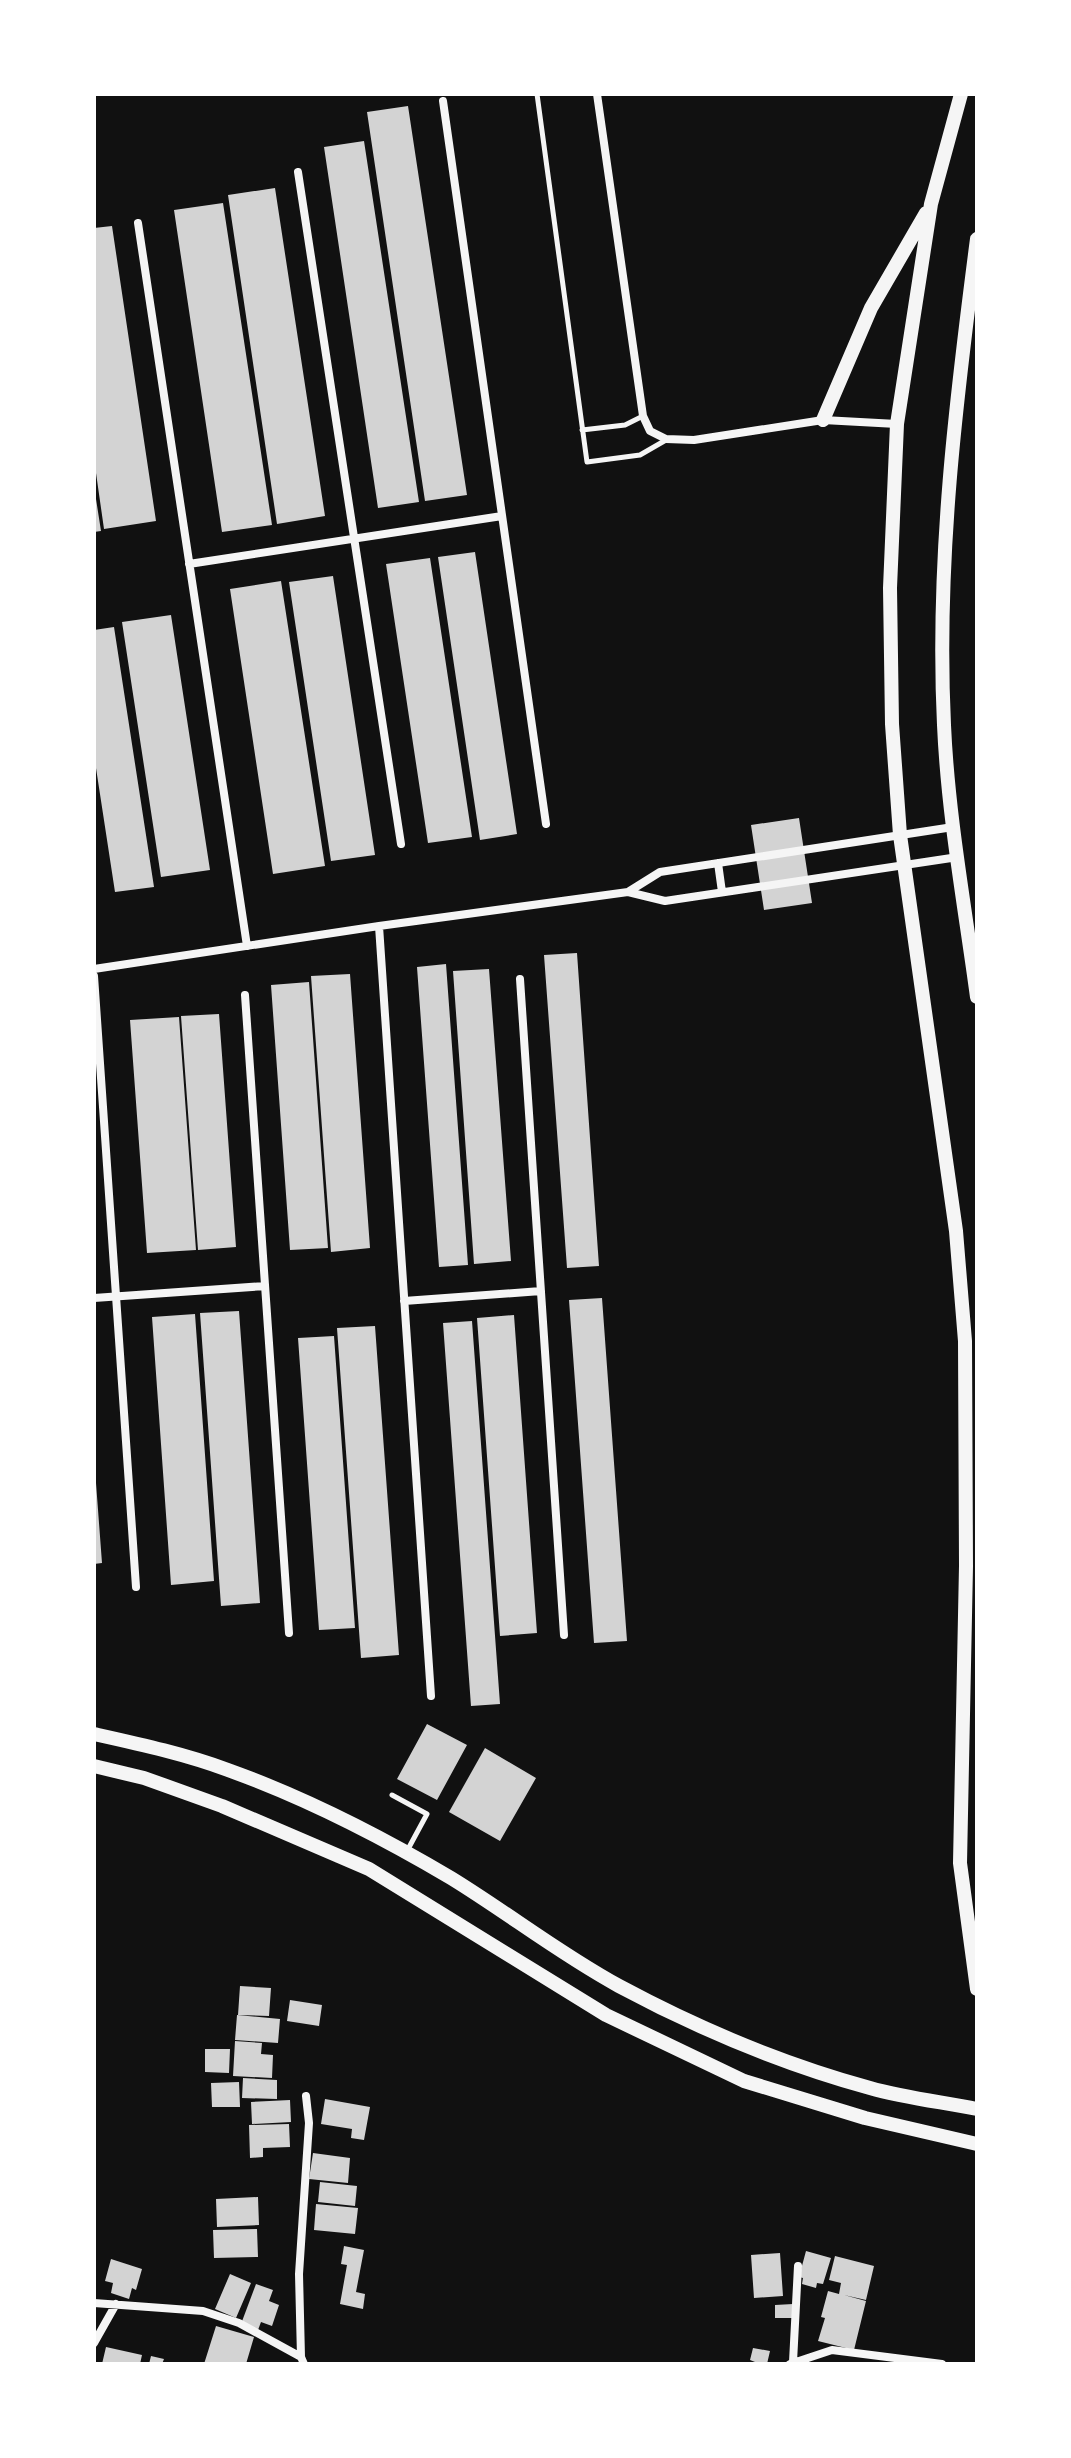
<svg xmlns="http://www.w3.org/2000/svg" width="1071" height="2458" font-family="Ubuntu,sans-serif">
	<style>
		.building { fill: #d3d3d3 }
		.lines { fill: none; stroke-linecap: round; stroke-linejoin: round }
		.service { stroke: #f5f5f5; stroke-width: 5 }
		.minor { stroke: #f5f5f5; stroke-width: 8 }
		.tertiary { stroke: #f5f5f5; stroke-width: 14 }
		.secondary { stroke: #f5f5f5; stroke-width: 14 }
	</style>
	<rect width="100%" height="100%" fill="#111"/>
	<path class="building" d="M408,106l59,389 -42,6 -58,-389z
		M364,141l55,361 -41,6 -54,-361z
		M275,188l50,328 -48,8 -49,-329z
		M223,203l49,322 -50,7 -48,-322z
		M112,226l44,295 -52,8 -10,-70v-231z
		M94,499h2l5,32 -7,1z
		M475,552l42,282 -37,6 -42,-283z
		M430,558l42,279 -44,6 -42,-279z
		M333,576l42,279 -44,6 -42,-279z
		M281,581l44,285 -52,8 -43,-285z
		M171,615l39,255 -49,7 -39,-255z
		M114,627l40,260 -39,5 -21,-137v-125z
		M799,818l13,85 -48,7 -13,-85z
		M577,953l22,313 -32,2 -23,-313z
		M446,964l22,301 -29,2 -22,-300z
		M489,969l22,292 -37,3 -21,-293z
		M350,974l20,274 -39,4 -20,-276z
		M309,982l19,266 -38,2 -19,-265z
		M219,1014l17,233 -38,3 -17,-234z
		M179,1017l17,233 -49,3 -17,-233z
		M602,1298l25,343 -33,2 -25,-343z
		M239,1311l21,292 -39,3 -21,-293z
		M195,1314l19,267 -43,4 -19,-268z
		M514,1315l23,318 -37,3 -23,-318z
		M472,1321l28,383 -29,2 -28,-383z
		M375,1326l24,329 -38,3 -24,-330z
		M334,1336l21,292 -36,2 -21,-292z
		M94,1483h2l6,80 -8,1z
		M427,1724l40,21 -30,55 -40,-21z
		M485,1748l51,30 -36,63 -51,-29z
		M240,1986l31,2 -2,28 -31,-1z
		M290,2000l32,5 -3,21 -32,-5z
		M237,2015l43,4 -2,24 -43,-3z
		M235,2041l27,2 -1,11 12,1 -1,23 -39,-2z
		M205,2049h25l-1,24 -24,-1z
		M243,2078l34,2v19l-35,-1z
		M239,2082l1,25h-28l-1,-24z
		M325,2099l45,8 -6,33 -13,-2 1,-9 -31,-5z
		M290,2100l1,22 -39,2 -1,-22z
		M289,2124l1,23 -27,1v9l-13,1 -1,-33z
		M313,2153l37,5 -2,25 -39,-4z
		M320,2182l37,4 -2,20 -37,-4z
		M258,2197l1,28 -42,2 -1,-28z
		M316,2204l42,4 -3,26 -41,-4z
		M257,2229l1,28 -44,1 -1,-28z
		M344,2246l20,4 -8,42 9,2 -2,15 -23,-5 7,-39 -6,-1z
		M806,2251l25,7 -8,26 -6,-1 -1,5 -14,-4 1,-6 -4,-1z
		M780,2253l3,43 -29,2 -3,-43z
		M835,2256l39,10 -8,34 -22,-5 22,6 -12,49 -36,-9 7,-23 -4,-1 7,-26 11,3 2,-11 -12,-3z
		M111,2259l31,10 -6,21 -4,-2 -3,11 -18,-6 2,-10 -8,-2z
		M230,2274l21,9 -15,35 -21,-9z
		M256,2284l17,6 -4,11 10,4 -7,21 -11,-4 -3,8 -17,-6z
		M793,2304v14h-18v-13z
		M216,2326l38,11 -8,27h-42z
		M106,2347l36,8 -2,9h-38z
		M753,2348l17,3 -3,13h-13l1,-2 -5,-2z
		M151,2356l13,3 -2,5h-13z"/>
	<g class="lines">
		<path class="service" d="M537,94l50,368 53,-7 26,-15
			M582,430l43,-5 18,-9
			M392,1795l35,19 -20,37"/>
		<path class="minor" d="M597,94l46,322 7,15 16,8 28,1 129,-20 74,4
			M443,101l103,723
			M298,172l103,672
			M138,223l109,723
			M189,564l313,-48
			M718,863l4,29
			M628,892l32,-20 293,-45
			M379,926l52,770
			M94,969l285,-43 249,-34 37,9 293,-44
			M94,976l42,611
			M520,979l44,656
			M245,995l44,638
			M94,1298l171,-12
			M404,1301l137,-10
			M94,2303l109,8 36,12 62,34
			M94,2343l22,-39
			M793,2362l5,-96
			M304,2364l-3,-7 -2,-83 10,-151 -3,-27
			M790,2364l42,-14 110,14"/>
		<path class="tertiary" d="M94,1734c45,10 91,20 134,36 78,28 152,66 223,108 57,35 109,76 168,108 80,43 164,78 251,102 35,10 72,14 107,21
			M94,1766l50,12 78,28 147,63 237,146 138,66 121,37 112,26"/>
		<path class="secondary" d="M961,94l-30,110 -34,220 -7,164 2,136 8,111 56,396 9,110 1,225 -6,297 17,126
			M977,239c-21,161 -41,323 -33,486 4,91 21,182 33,272
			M823,420l48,-112 55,-95"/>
	</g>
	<rect width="1071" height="2458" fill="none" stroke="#ffffff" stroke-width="192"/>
</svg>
